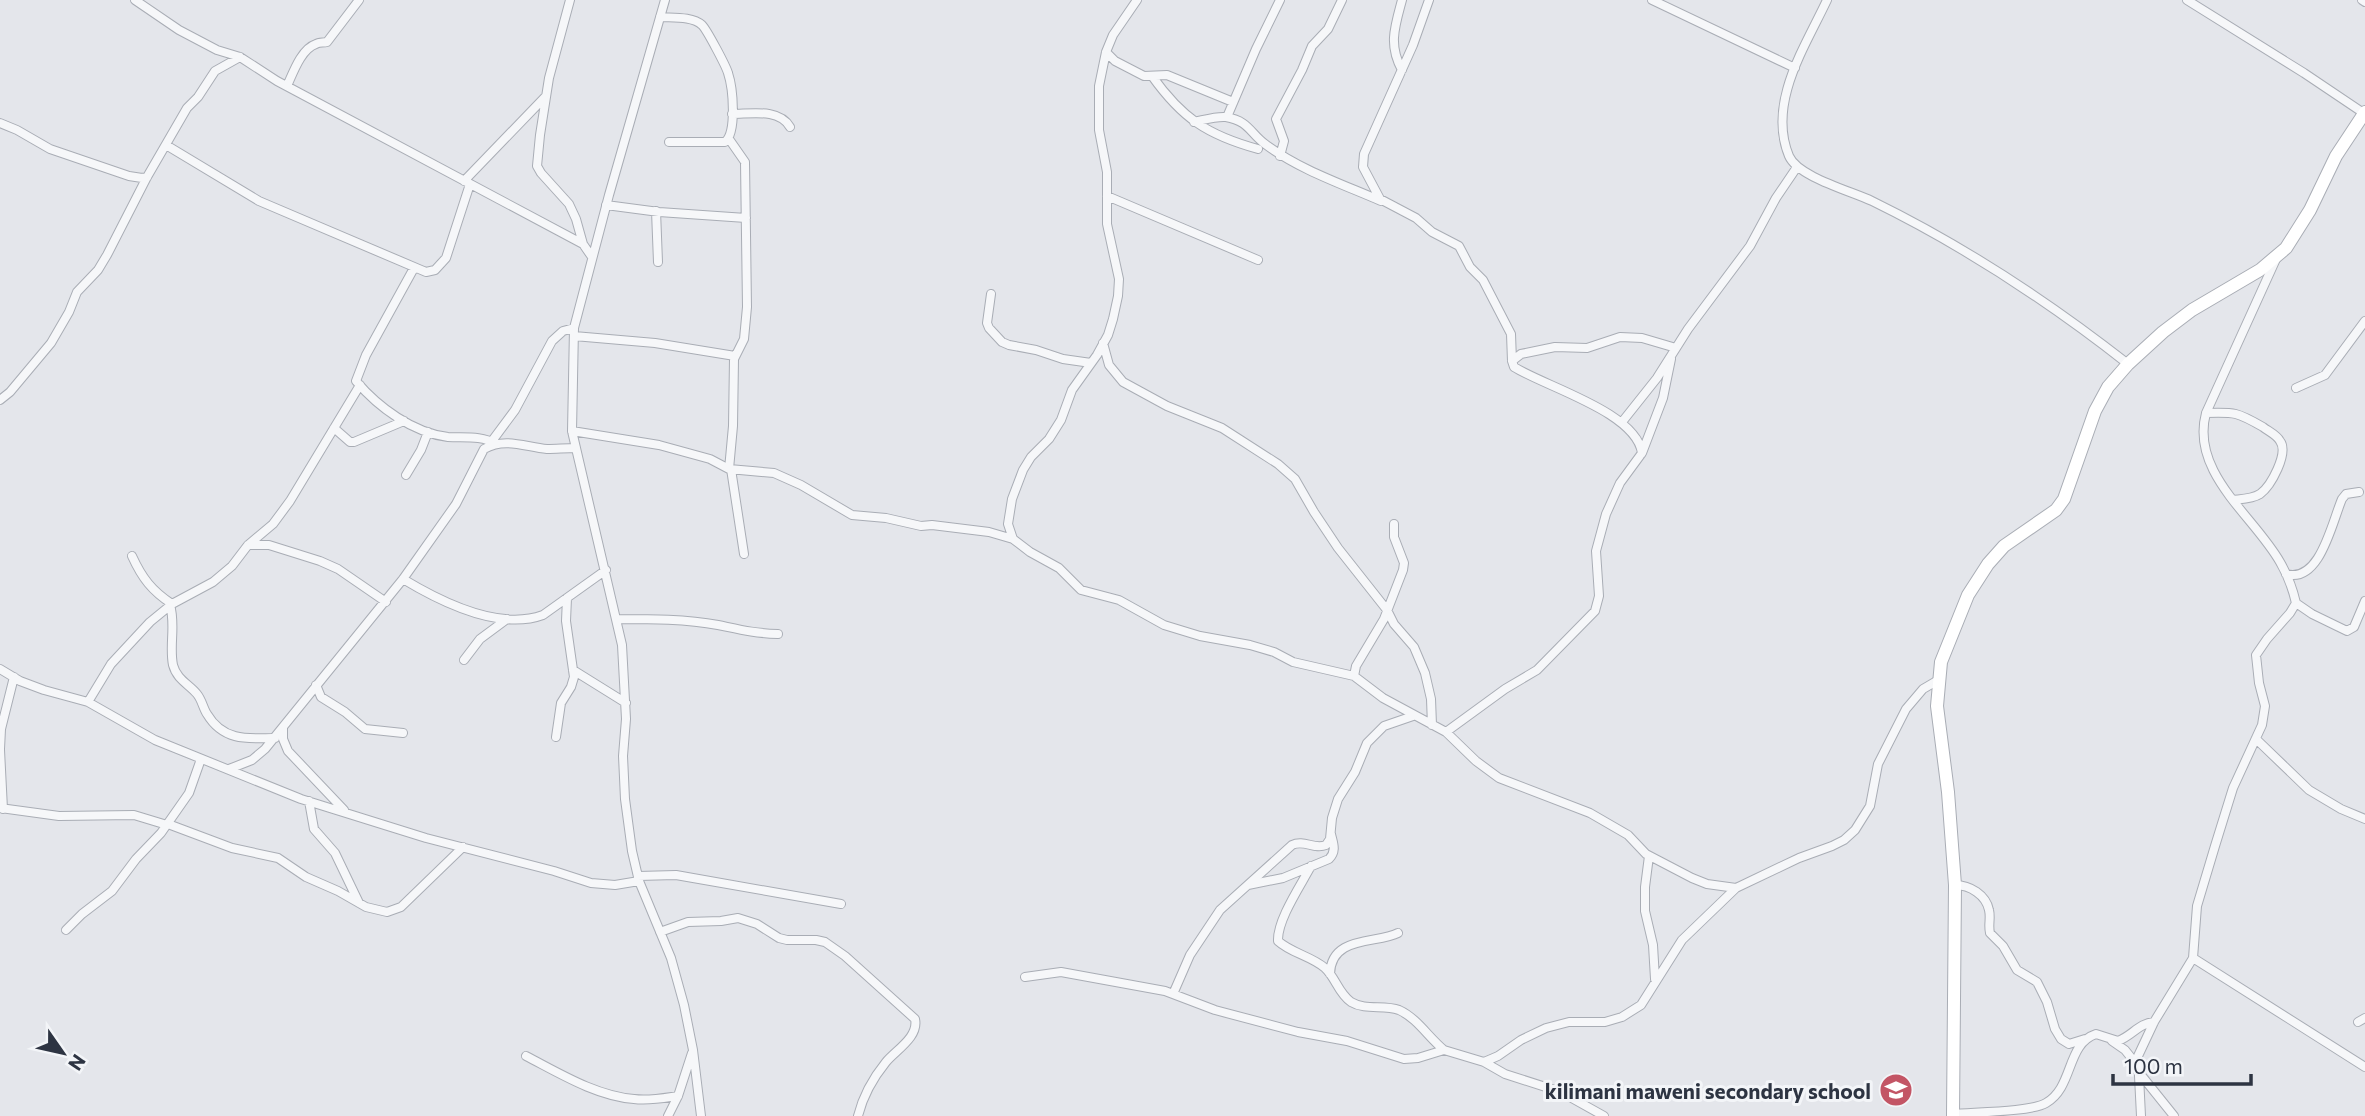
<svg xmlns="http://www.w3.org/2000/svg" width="2365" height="1116" font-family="Commissioner,sans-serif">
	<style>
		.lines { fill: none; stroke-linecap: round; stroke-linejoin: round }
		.street-casing { stroke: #a9adb5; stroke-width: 10 }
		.secondary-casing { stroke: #a9adb5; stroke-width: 14 }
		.street { stroke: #f6f7f9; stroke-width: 8 }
		.secondary { stroke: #fff; stroke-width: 12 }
		.labels { text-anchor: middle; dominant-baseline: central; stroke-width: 6; stroke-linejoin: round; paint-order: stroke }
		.poi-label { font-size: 21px; font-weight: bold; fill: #2d3442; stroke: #f3f5f8; text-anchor: end }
	</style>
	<rect width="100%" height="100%" fill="#e4e6eb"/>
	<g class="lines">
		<defs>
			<path id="street" d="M135,0l44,30 38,20 23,7 37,24 306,163
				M570,0l-21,78 -9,57 -3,31 4,7 28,31 7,15 7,25 9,13
				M665,0l-56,195 -35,133 -2,103 50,214 4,74 -3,37 2,43 7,52 7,30 32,77 13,47 9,45 8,66
				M1137,0l-24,35 -7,17 -7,34v44l8,42v52l12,55 -1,17 -5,23 -5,16 -11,20 -25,35 -11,30 -12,19 -18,18 -8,13 -11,29 -4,25 5,15 17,13 29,16 22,22 38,10 45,25 36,11 50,9 24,7 19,10 61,14 29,22 63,34 30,29 23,17 91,35 38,22 18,19 46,24 15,6 29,4 63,-30 33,-12 12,-6 11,-10 15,-24 8,-42 28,-55 17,-20 17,-10
				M1402,0c-7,26 -14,45 0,70
				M1429,0l-16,45 -49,109 -1,13 17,32 36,19 16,14 27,14 11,21 13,13 28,54 1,27 2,6c32,20 122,45 128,86l-22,30 -14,31 -10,37 3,45 -4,15 -58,59 -32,19 -59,43
				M1652,0l143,68
				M1827,0c-22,47 -60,103 -38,156 9,21 62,35 83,45 90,44 177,101 256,163
				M2187,0l117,73 61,41
				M2362,0l3,2
				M660,17c12,1 32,-1 42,8 5,5 24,41 26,48 5,15 9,59 -3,69h-56
				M1106,52l9,9 29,15 23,-1 66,27
				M1152,76c30,42 55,59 106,73
				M287,86c6,-13 14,-37 29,-42 3,-2 7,-1 11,-2l32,-42
				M732,114c19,0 47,-6 58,13
				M1227,117l29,-68 24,-49
				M1194,122c10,-2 22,-6 32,-5 23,4 24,16 39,27 35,26 77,40 116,57
				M0,123l17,7 33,19 79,27 13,2 5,-1
				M166,145l93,56 167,71 9,-2 11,-12 24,-74
				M1280,156l4,-15 -8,-22 26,-49 10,-24 16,-17 14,-29
				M464,181l82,-85
				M1107,196l151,64
				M606,205l53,7 87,6
				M656,211l2,51
				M414,268l-48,87 -10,26c22,26 57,52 92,56 16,1 33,-2 48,7
				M991,294l-4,29 2,5 13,14 7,3 27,5 27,9 28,4
				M574,336l81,7 80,13
				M1103,343l6,22 14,17 44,24 55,22 56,36 17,15 19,33 24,36 49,62 7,14 20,23 11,26 6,26 1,26
				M1512,361l9,-7 34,-7 32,1 33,-11 22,1 34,10
				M2296,388l29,-13 40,-54
				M0,400l10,-8 41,-49 18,-31 8,-20 21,-22 9,-15 40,-78 40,-69 11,-11 17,-26 25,-14
				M2206,413c29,-1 31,-1 57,14 5,4 14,8 17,14 9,12 -9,45 -20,53 -8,5 -19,5 -27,6
				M1622,422l35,-44 31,-49 62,-83 26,-48 21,-31
				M334,428l16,14h4l50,-21
				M572,431l87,14 51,14 19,10 45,4 27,12 51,30 34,3 35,8 11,-1 57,7 24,7
				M492,441l23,-31 37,-69 11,-10 11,-3
				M1642,453l21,-55 8,-39
				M729,469l4,-43 1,-67 10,-20 3,-32 -2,-145 -16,-23
				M731,469l13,85
				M406,475l15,-25 7,-18
				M248,545h21l51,16 18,8 48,33
				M132,556c10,22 20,35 40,48
				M2286,574c34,10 46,-52 56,-75l4,-5 13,-2
				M403,579c38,23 96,52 140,36l63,-45
				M2296,603l16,11 35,17 7,-4 11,-26
				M170,605c6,20 -1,40 3,60 4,15 16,19 24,29 5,6 6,14 10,20 16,27 40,25 68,24
				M618,619c33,0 68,0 100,6 24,5 35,8 60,9
				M464,660l16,-21 27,-20
				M0,669l20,12 24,9 44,12 67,38 146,59 125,39 128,33 37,12 24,2 24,-4
				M573,670l53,33
				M1354,676l2,-10 28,-47 19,-49 1,-7 -10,-26v-13
				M316,685l5,12 24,15 20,17 38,4
				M88,702l23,-38 39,-42 22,-18 41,-22 19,-16 16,-21 25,-21 17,-23 70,-116
				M283,728v11l5,12 56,59
				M556,737l5,-34 10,-16 3,-10 -8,-56 1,-23
				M2256,739l53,51 32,19 24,10
				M0,749l1,-20 13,-52
				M0,750l3,59
				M229,769l23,-9 13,-11 138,-170 53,-75 28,-55c21,-12 41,-2 63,0 9,0 19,-1 29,-1
				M309,801l5,28 21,24 24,50
				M0,808l59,8 75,-1 33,10
				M168,824l64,24 46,10 28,19 32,14 28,16 21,5 14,-5 62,-60
				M1649,856l-4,31v24l8,34 2,34
				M1311,866c-10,19 -34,54 -33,75 13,12 33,15 47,27 11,10 13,25 26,34 15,9 33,2 48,8 18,8 30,28 45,40
				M638,876l38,-1 165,29
				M1248,885l35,-7 46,-19c8,-8 4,-16 2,-25
				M1955,885c15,0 31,10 34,25 2,8 -1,15 1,23l13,13 14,24 20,12 10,20 8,27 6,10 8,5 16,-5
				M66,930l16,-16 30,-23 24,-32 25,-26 28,-40 12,-34
				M660,932l28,-10 33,-1 17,-3 19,6 22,14 8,2h29l9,2 20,14 70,63c4,18 -19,31 -29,43 -13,16 -23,34 -28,54
				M2193,958l172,109
				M1330,974c1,-39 47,-30 68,-41
				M1025,977l36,-5 104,19 50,19 83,22 49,9 57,18 14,-1 26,-8 40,12 14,-6 23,-16 25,-12 23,-6h36l17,-5 19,-12 41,-65 54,-52
				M1173,994l17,-39 30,-45 72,-65c12,-6 22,5 34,0l4,-6 2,-21 6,-19 17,-27 12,-29 17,-17 29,-10
				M2358,1022l7,-4
				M2112,1041l13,9 12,15
				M526,1056c33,17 70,40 108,43 15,2 30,-1 44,-3
				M1484,1062l21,12 56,18 43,24
				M2137,1070l37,46
				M1953,1114c21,-2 78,-2 93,-11 28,-16 20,-59 50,-69l22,7c14,-5 21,-18 36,-19
				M668,1116l10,-20 14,-43
				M2141,1116l-3,-60 16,-34 39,-64 4,-52 18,-60 18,-58 29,-63 3,-19 -6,-23 -3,-28 11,-16 23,-26 6,-10c-3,-13 -9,-29 -16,-41 -26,-46 -90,-89 -74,-149l70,-154"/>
			<path id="secondary" d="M1953,1116l2,-231 -7,-93 -11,-86 4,-44 27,-67 20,-31 16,-18 52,-36 8,-11 31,-88 13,-24 20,-23 35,-32 29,-22 68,-40 26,-22 24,-38 26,-54 29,-44"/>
		</defs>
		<use href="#street" class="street-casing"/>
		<use href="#secondary" class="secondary-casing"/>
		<use href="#street" class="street"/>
		<use href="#secondary" class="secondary"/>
	</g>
	<defs>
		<symbol id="school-disc" viewBox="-11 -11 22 22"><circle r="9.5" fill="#c35565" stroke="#f3f5f8"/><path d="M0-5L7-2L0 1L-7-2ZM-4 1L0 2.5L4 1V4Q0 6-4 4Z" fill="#fff"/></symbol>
	</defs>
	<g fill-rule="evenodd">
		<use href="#school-disc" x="1877" y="1071" width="38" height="38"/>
	</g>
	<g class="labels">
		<g class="poi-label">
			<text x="1871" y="1090">kilimani maweni secondary school</text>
		</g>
	</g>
	<g transform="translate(63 1053) rotate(124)" stroke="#f3f5f8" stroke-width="5" paint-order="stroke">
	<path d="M0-5L12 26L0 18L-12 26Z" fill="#2d3442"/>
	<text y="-10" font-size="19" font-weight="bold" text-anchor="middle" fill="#2d3442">N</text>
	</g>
	<path d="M2113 1074v10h138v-10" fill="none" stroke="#2d3442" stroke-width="3.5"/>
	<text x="2124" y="1074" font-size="21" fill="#2d3442" stroke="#f3f5f8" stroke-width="5" paint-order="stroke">100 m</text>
</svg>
